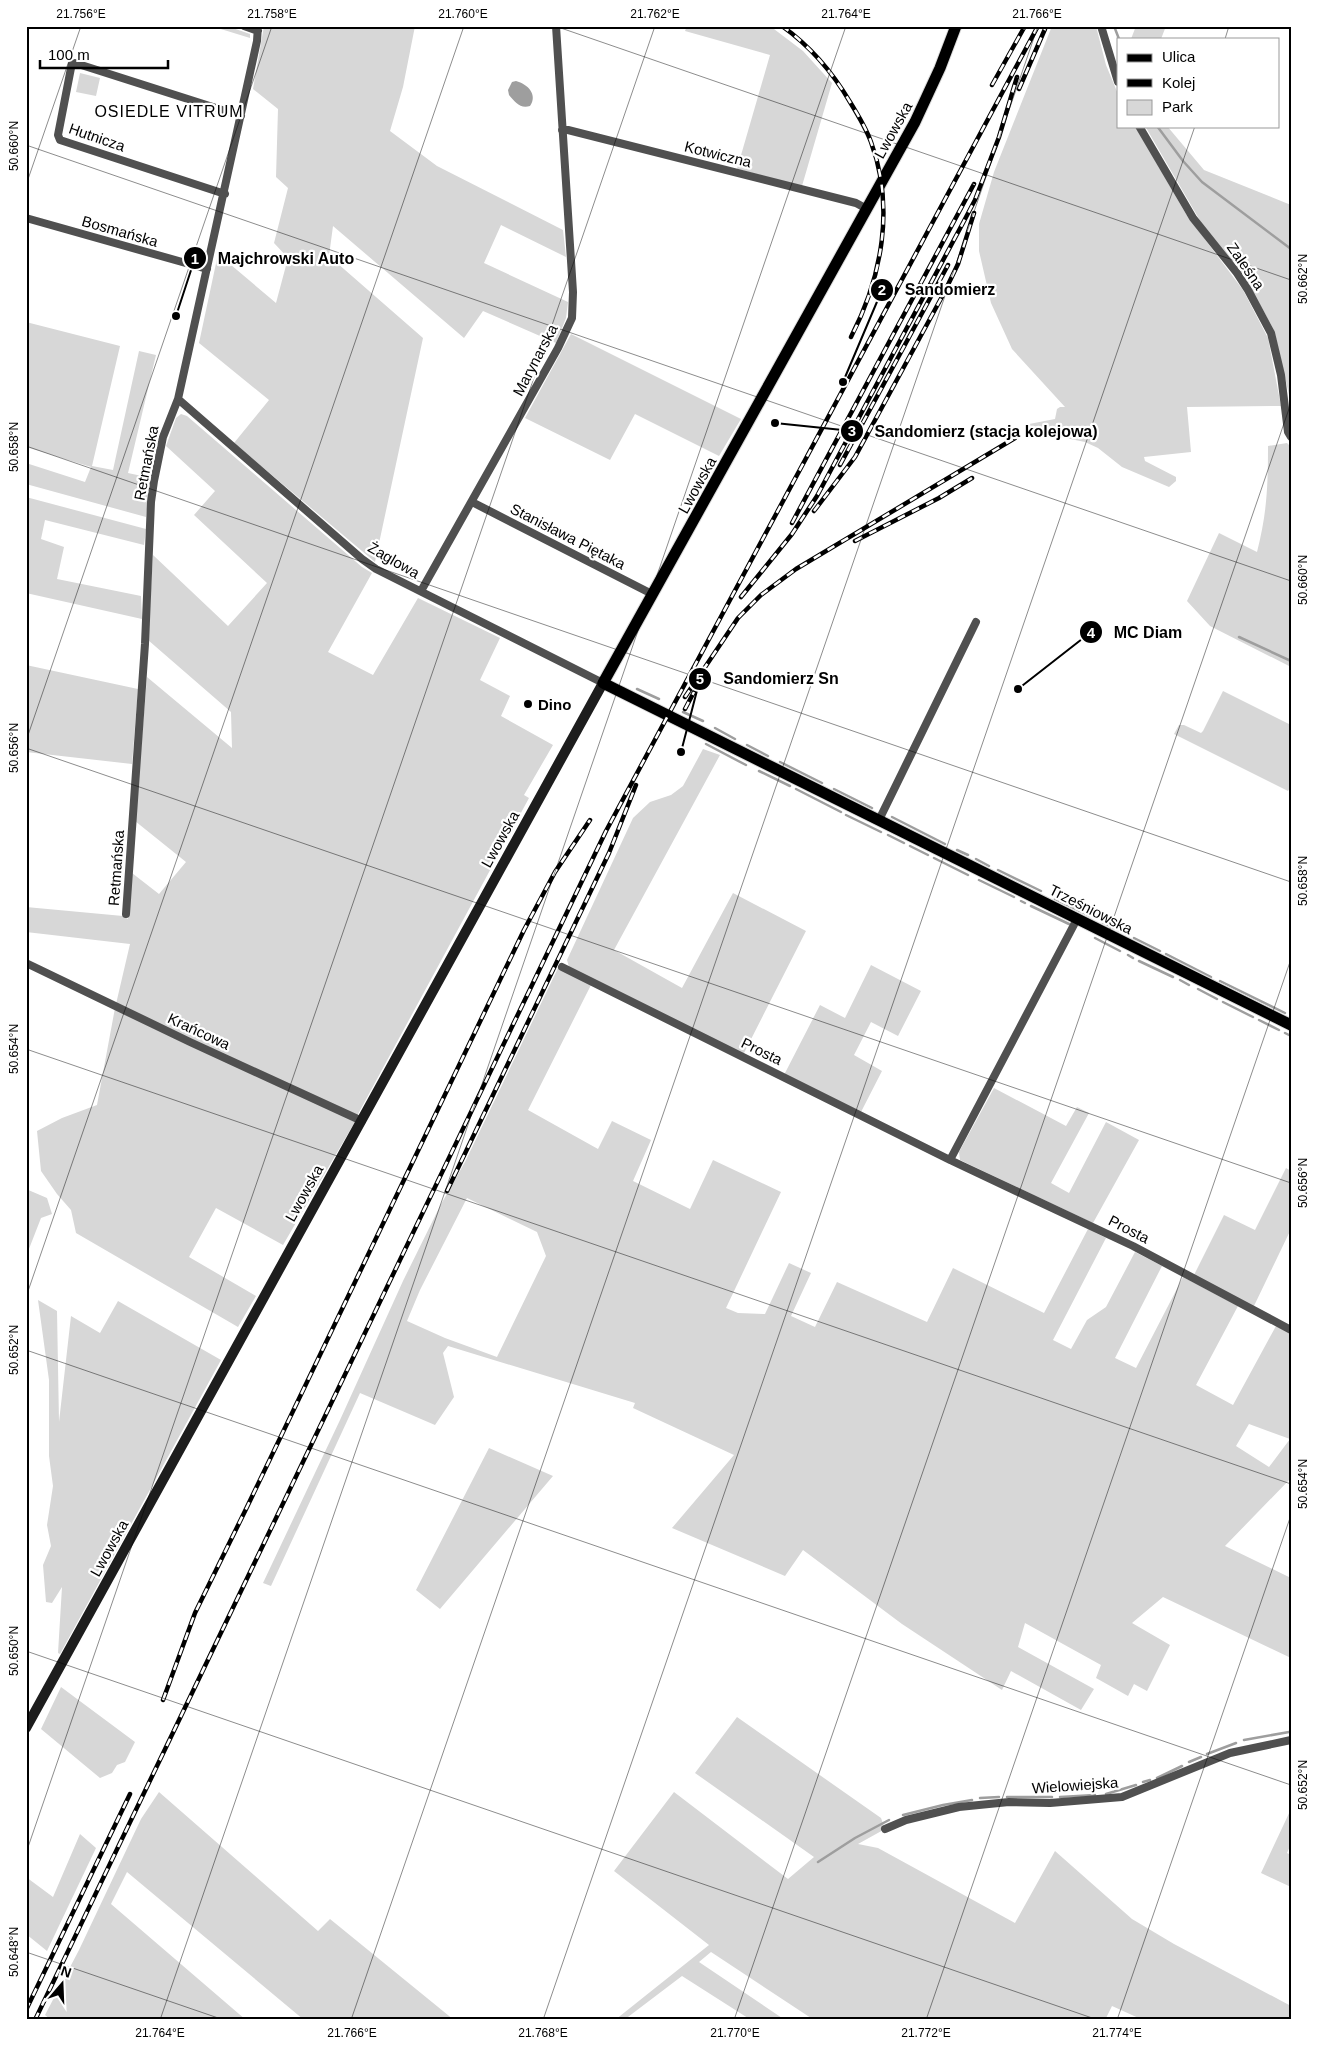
<svg xmlns="http://www.w3.org/2000/svg" width="1317" height="2046" font-family="Helvetica,sans-serif">
	<style>
		.green { fill: #d7d7d7; fill-rule: evenodd }
		.water { fill: #9e9e9e }
		.lines { fill: none; stroke-linecap: round; stroke-linejoin: round }
		.stream { stroke: #9e9e9e; stroke-width: 2.5 }
		.primary-casing { stroke: #dbdbdb; stroke-width: 13 }
		.minor { stroke: #505050; stroke-width: 8 }
		.secondary { stroke: #1d1d1d; stroke-width: 10 }
		.primary { stroke: #000; stroke-width: 11 }
		.rail-casing { stroke: #000; stroke-width: 4.5 }
		.rail { stroke: #fff; stroke-width: 2.5; stroke-dasharray: 8; stroke-linecap: butt }
		.ticks { fill: none; stroke: #000; stroke-width: 1; stroke-opacity: 0.45 }
		.poi-dot { fill: #000; stroke: #fff; stroke-width: 2 }
		.labels { text-anchor: middle; dominant-baseline: central; stroke-width: 4.5; stroke-linejoin: round; paint-order: stroke }
		.street-label { font-size: 15px; fill: #000; stroke: #fff }
		.poi-label { font-size: 15px; font-weight: bold; fill: #000; stroke: #fff; text-anchor: start }
		.neighbourhood-label { font-size: 16px; letter-spacing: 1px; fill: #000; stroke: #fff }
		.leader { fill: none; stroke: #000; stroke-width: 2 }
		.callout-dot { fill: #000; stroke: #fff; stroke-width: 2 }
		.mark-label { font-size: 15px; text-anchor: middle; font-weight: bold; fill: #fff }
		.callout-label { font-size: 16px; text-anchor: middle; font-weight: bold; fill: #000; stroke: #fff; stroke-width: 4.5; stroke-linejoin: round; paint-order: stroke }
		.neatline { fill: none; stroke: #000; stroke-width: 2 }
		.ticks-label { font-size: 12px; text-anchor: middle; fill: #000 }
	</style>
	<rect width="100%" height="100%" fill="#fff"/>
	<path class="green" d="M211,26h16l23,8v4z
		M264,26h151l-12,61 -13,44 47,35 126,64 3,27 -65,-32 -17,38 84,39 -2,16 -10,25 -73,-32 -19,27 -131,-112 -4,30 94,82 -48,224 -141,-119 35,-43 -70,-57 19,-89 58,49 12,-45 -14,-15 14,-55 -12,-11 2,-68 -25,-20z
		M687,26h83l33,25 29,32 -30,103 -65,-17 33,-114 -85,-24z
		M1052,26h44l10,39 12,29v32h17l51,88 57,76 25,48 13,68 -94,1 4,45 -47,5 1,4 31,16v4l-7,6 -47,-20 -24,-19 -13,-6 -59,-12 -2,-5 31,-6 2,-10 3,-2h5l-53,-58 -21,-46 -12,-52v-27l15,-52z
		M1136,26h30l-5,13h-30z
		M80,73l20,5 -4,18 -20,-4z
		M1145,126h22l37,44 87,35 -1,194 -16,-69 -16,-29 -14,-26 -42,-51z
		M26,322l94,24 -28,120 21,4 26,-119 17,4 -28,118 23,5 -5,39 -120,-33v-21l59,19 6,-15 -65,-20z
		M571,334l170,85 -22,37 -84,-42 -25,46 -85,-42z
		M181,414l6,2 175,151 10,6 -44,79 45,23 45,-77 82,40 -20,42 30,16 -9,20 52,29 -29,50 5,3 -172,318 -241,-112 14,-60 -104,-12v-25l97,9 5,3 4,-46 27,21 27,-32 -51,-41 12,-144 85,71 -1,-36 -83,-72 5,-85 75,71 39,-43 -73,-68 21,-24 -49,-45 10,-28z
		M1287,443l4,4v220l-81,-41 -23,-25 32,-68 38,19c10,-39 11,-66 11,-106z
		M26,497l120,32 -2,16 -99,-25 -4,19 23,8 -7,32 84,17 1,23 -116,-26z
		M26,665l112,24 -6,75 -106,-12z
		M1223,691l68,34v61l-3,5 -114,-57 5,-9h5l17,8 2,-2z
		M703,749l17,6 -106,195 68,38 51,-95 73,38 -63,124 -174,-88 -2,-7 66,-142 17,-16 21,-7 12,-9z
		M871,965l50,26 -23,45 -27,-14 -17,33 28,16 -21,41 -77,-37 36,-70 25,13z
		M558,968l33,17 -63,125 70,39 14,-28 39,19 -18,41 57,28 23,-49 68,32 -55,116 12,5 27,1 24,-51 22,10 -20,43 24,11 22,-45 90,40 26,-54 91,45 44,-84 18,9 -53,102 18,9 16,-29 19,-13 29,-55 27,14 -47,92 21,10 47,-91 55,29 -42,79 37,20 43,-79 15,7v145l-66,68 66,32v80l-128,-61 -31,26 38,22 -23,46 -13,-7 -6,12 -32,-18 5,-13 -76,-42 -7,24 76,42 -13,21 -70,-39 -9,19 -100,-66 -99,-74 -18,26 -113,-48 62,-73 -101,-47 2,-5 -187,-57 -5,7 11,44 -19,28 -75,-32 -89,193 -8,-3 77,-163 63,-139 37,-75 25,-44zM467,1198l70,34 9,24 -49,101 -52,-19 -38,-17 13,-31zM1249,1424l41,15 -21,28 -33,-21z
		M115,1008l241,112 -73,125 -67,-37 -27,49 67,39 -18,31 -162,-94 -5,-23 -14,-16 -16,-23 -4,-40 25,-13 35,-13z
		M994,1088l72,38 11,-19 12,6 -38,70 18,10 37,-71 33,18 -46,83 -133,-63 -1,-8z
		M1286,1168l5,3v58l-38,79 -59,-33 30,-60 31,15z
		M26,1189l21,9 5,16 -11,4 -14,36z
		M38,1300l19,11 2,111 12,-106 29,17 18,-32 103,59 -161,294 -2,-1 4,-66 -10,16 -6,-1 -3,-37 8,-19 -4,-21 6,-39 -4,-30v-76z
		M489,1448l64,28 -113,133 -24,-19z
		M61,1687l74,55 -10,20 -8,3 -5,8 -12,5 -59,-49z
		M737,1717l144,101 4,11 -27,15 20,4 137,75 40,-72 77,68 42,25 117,62v14h-148l-31,-14 -7,14h-291l-103,-68 -12,10 86,58h-34l-69,-44 -58,44h-9l94,-75 -95,-74 60,-79 114,87 26,-22 -119,-84z
		M159,1792l159,139 12,-12 124,101h-150l-177,-148 -16,32 135,116h-195l-6,-5 34,-65 62,-131z
		M1291,1809v35l-4,9 4,2v32l-30,-14z
		M80,1834l16,14 -49,103 -21,-17v-57l27,20z"/>
	<path class="water" d="M516,81c12,3 22,14 14,25 -10,3 -15,-4 -21,-11l-1,-5 4,-8z"/>
	<g class="lines">
		<path class="stream" d="M1114,26l5,13
			M1157,126l26,35 19,21 89,67
			M1239,637l52,24
			M637,689l22,10
			M683,712l20,9
			M715,728l20,11
			M706,744l40,21
			M747,745l21,11
			M780,762l42,21
			M759,771l31,15
			M796,789l45,23
			M834,789l38,19
			M846,815l35,17
			M892,817l53,27
			M888,835l16,8
			M910,846l18,9
			M957,850l11,5
			M934,858l34,17
			M976,859l13,7
			M998,870l43,21
			M979,880l35,17
			M1055,899l35,17
			M1021,901l4,2
			M1031,906l38,18
			M1102,922l20,10
			M1095,938l25,13
			M1134,938l26,13
			M1166,954l45,23
			M1128,955l5,3
			M1139,961l34,16
			M1180,980l9,5
			M1220,981l65,32
			M1198,989l19,10
			M1223,1002l30,15
			M1259,1020l20,10
			M1285,1033l6,3
			M1244,1740l45,-8
			M1207,1754l29,-11
			M1189,1762l12,-5
			M1157,1778l25,-12
			M1143,1782l7,-2
			M1106,1794l30,-9
			M1007,1797h45
			M1060,1797l35,-2
			M980,1798l19,-1
			M903,1815l40,-10 29,-5
			M818,1862l37,-24 34,-18"/>
		<defs>
			<path id="primary" d="M956,26l-16,42 -25,54 -312,561 688,342"/>
		</defs>
		<use href="#primary" class="primary-casing"/>
		<path class="minor" d="M244,26l14,5
			M1101,26l17,56
			M1139,126l54,92 44,55 11,17 23,43 10,42 7,57 3,5
			M562,130h6l288,73 11,6
			M225,194l-165,-54 -2,-5 13,-67 1,-4 3,-1 166,53
			M26,218l181,51
			M178,399l184,160 14,10 227,114
			M472,502l180,92
			M421,591l137,-243 14,-30 1,-26 -17,-266
			M879,820l97,-198
			M126,914l19,-270 6,-142 3,-21 9,-44 15,-38 79,-358 1,-15
			M26,963l164,79 172,79
			M562,967l388,193 183,86 158,84
			M950,1160l127,-241
			M885,1829l21,-9 53,-13 50,-5 41,1 72,-6 108,-44 61,-13"/>
		<path class="secondary" d="M26,1728l577,-1045"/>
		<use href="#primary" class="primary"/>
		<defs>
			<path id="rail" d="M782,26c28,20 51,47 68,76 8,13 16,26 21,40 24,65 11,135 -20,195
				M992,85l33,-59
				M1019,89l26,-60
				M840,465l108,-200
				M814,511l41,-54 89,-164 14,-29 16,-51
				M792,523l182,-339
				M855,541l84,-43 33,-20
				M741,597l51,-63 25,-38 147,-275 11,-21 24,-63 18,-60
				M685,697l53,-79 23,-23 35,-26 219,-131
				M685,709l9,-17
				M447,1191l162,-338 27,-68
				M163,1700l32,-87 52,-106 277,-577 31,-58 35,-52
				M26,2010l104,-216
				M35,2020l571,-1189 432,-805"/>
		</defs>
		<use href="#rail" class="rail-casing"/>
		<use href="#rail" class="rail"/>
	</g>
	<path class="ticks" d="M555,26l736,254M1225,39l4,-13M26,145l1265,436M26,185l55,-159M26,446l1265,436M26,741l246,-715M26,748l1265,435M26,1049l1265,435M26,1297l438,-1271M26,1350l1265,435M26,1651l1072,369M26,1853l629,-1827M26,1952l198,68M160,2020l686,-1994M351,2020l687,-1994M543,2020l652,-1894M734,2020l557,-1617M926,2020l365,-1061M1117,2020l174,-505"/>
	<circle class="poi-dot" cx="528" cy="704" r="5"/>
	<g class="labels">
		<g class="street-label">
			<text transform="translate(893 130) rotate(-61)">Lwowska</text>
			<text transform="translate(97 137) rotate(19)">Hutnicza</text>
			<text transform="translate(718 154) rotate(14)">Kotwiczna</text>
			<text transform="translate(120 231) rotate(16)">Bosmańska</text>
			<text transform="translate(1246 266) rotate(55)">Zaleśna</text>
			<text transform="translate(535 360) rotate(-62)">Marynarska</text>
			<text transform="translate(146 463) rotate(-79)">Retmańska</text>
			<text transform="translate(697 485) rotate(-61)">Lwowska</text>
			<text transform="translate(568 536) rotate(27)">Stanisława Piętaka</text>
			<text transform="translate(394 560) rotate(30)">Żaglowa</text>
			<text transform="translate(500 839) rotate(-61)">Lwowska</text>
			<text transform="translate(116 868) rotate(-86)">Retmańska</text>
			<text transform="translate(1091 909) rotate(27)">Trześniowska</text>
			<text transform="translate(199 1031) rotate(25)">Krańcowa</text>
			<text transform="translate(762 1051) rotate(26)">Prosta</text>
			<text transform="translate(304 1193) rotate(-61)">Lwowska</text>
			<text transform="translate(1129 1229) rotate(27)">Prosta</text>
			<text transform="translate(109 1548) rotate(-61)">Lwowska</text>
			<text transform="translate(1075 1785) rotate(-4)">Wielowiejska</text>
		</g>
		<g class="poi-label">
			<text x="538" y="704">Dino</text>
		</g>
		<g class="neighbourhood-label">
			<text x="169" y="111">OSIEDLE VITRUM</text>
		</g>
	</g>
	<path class="leader" d="M176 316L195 258M843 382L882 290M775 423L852 431M1018 689L1091 632M681 752L700 679"/>
	<g class="callout-dot">
		<circle cx="176" cy="316" r="5"/>
		<circle cx="843" cy="382" r="5"/>
		<circle cx="775" cy="423" r="5"/>
		<circle cx="1018" cy="689" r="5"/>
		<circle cx="681" cy="752" r="5"/>
		<circle cx="195" cy="258" r="12"/>
		<circle cx="882" cy="290" r="12"/>
		<circle cx="852" cy="431" r="12"/>
		<circle cx="1091" cy="632" r="12"/>
		<circle cx="700" cy="679" r="12"/>
	</g>
	<g class="mark-label">
		<text x="195" y="264">1</text>
		<text x="882" y="295">2</text>
		<text x="852" y="436">3</text>
		<text x="1091" y="638">4</text>
		<text x="700" y="684">5</text>
	</g>
	<g class="callout-label">
		<text x="286" y="264">Majchrowski Auto</text>
		<text x="950" y="295">Sandomierz</text>
		<text x="986" y="437">Sandomierz (stacja kolejowa)</text>
		<text x="1148" y="638">MC Diam</text>
		<text x="781" y="684">Sandomierz Sn</text>
	</g>
	<rect width="1317" height="2046" fill="none" stroke="#ffffff" stroke-width="55"/>
	<rect x="1117" y="38" width="162" height="90" fill="#ffffff" stroke="#999999"/>
	<rect x="1127" y="54" width="25" height="8" fill="#000000" stroke="#999999"/>
	<text x="1162" y="62" font-size="15" fill="#000000">Ulica</text>
	<rect x="1127" y="79" width="25" height="8" fill="#000000" stroke="#999999"/>
	<text x="1162" y="88" font-size="15" fill="#000000">Kolej</text>
	<rect x="1127" y="100" width="25" height="15" fill="#d7d7d7" stroke="#999999"/>
	<text x="1162" y="112" font-size="15" fill="#000000">Park</text>
	<g transform="translate(62 1984) rotate(19)" stroke="#ffffff" stroke-width="4" paint-order="stroke">
	<path d="M0-4L9 19L0 12L-9 19Z" fill="#000000"/>
	<text y="-8" font-size="14" font-weight="bold" text-anchor="middle" fill="#000000">N</text>
	</g>
	<path d="M40 60v8h128v-8" fill="none" stroke="#000000" stroke-width="2.5"/>
	<text x="48" y="60" font-size="15" fill="#000000" stroke="#ffffff" stroke-width="4" paint-order="stroke">100 m</text>
	<rect x="28" y="28" width="1262" height="1990" class="neatline"/>
	<g class="ticks-label">
		<text x="81" y="18">21.756°E</text>
		<text x="272" y="18">21.758°E</text>
		<text x="463" y="18">21.760°E</text>
		<text x="655" y="18">21.762°E</text>
		<text x="846" y="18">21.764°E</text>
		<text x="1037" y="18">21.766°E</text>
		<text transform="translate(14 146) rotate(-90)" y="4">50.660°N</text>
		<text transform="translate(1303 279) rotate(-90)" y="4">50.662°N</text>
		<text transform="translate(14 447) rotate(-90)" y="4">50.658°N</text>
		<text transform="translate(1303 580) rotate(-90)" y="4">50.660°N</text>
		<text transform="translate(14 748) rotate(-90)" y="4">50.656°N</text>
		<text transform="translate(1303 881) rotate(-90)" y="4">50.658°N</text>
		<text transform="translate(14 1049) rotate(-90)" y="4">50.654°N</text>
		<text transform="translate(1303 1183) rotate(-90)" y="4">50.656°N</text>
		<text transform="translate(14 1350) rotate(-90)" y="4">50.652°N</text>
		<text transform="translate(1303 1484) rotate(-90)" y="4">50.654°N</text>
		<text transform="translate(14 1651) rotate(-90)" y="4">50.650°N</text>
		<text transform="translate(1303 1785) rotate(-90)" y="4">50.652°N</text>
		<text transform="translate(14 1952) rotate(-90)" y="4">50.648°N</text>
		<text x="160" y="2037">21.764°E</text>
		<text x="352" y="2037">21.766°E</text>
		<text x="543" y="2037">21.768°E</text>
		<text x="735" y="2037">21.770°E</text>
		<text x="926" y="2037">21.772°E</text>
		<text x="1117" y="2037">21.774°E</text>
	</g>
</svg>
